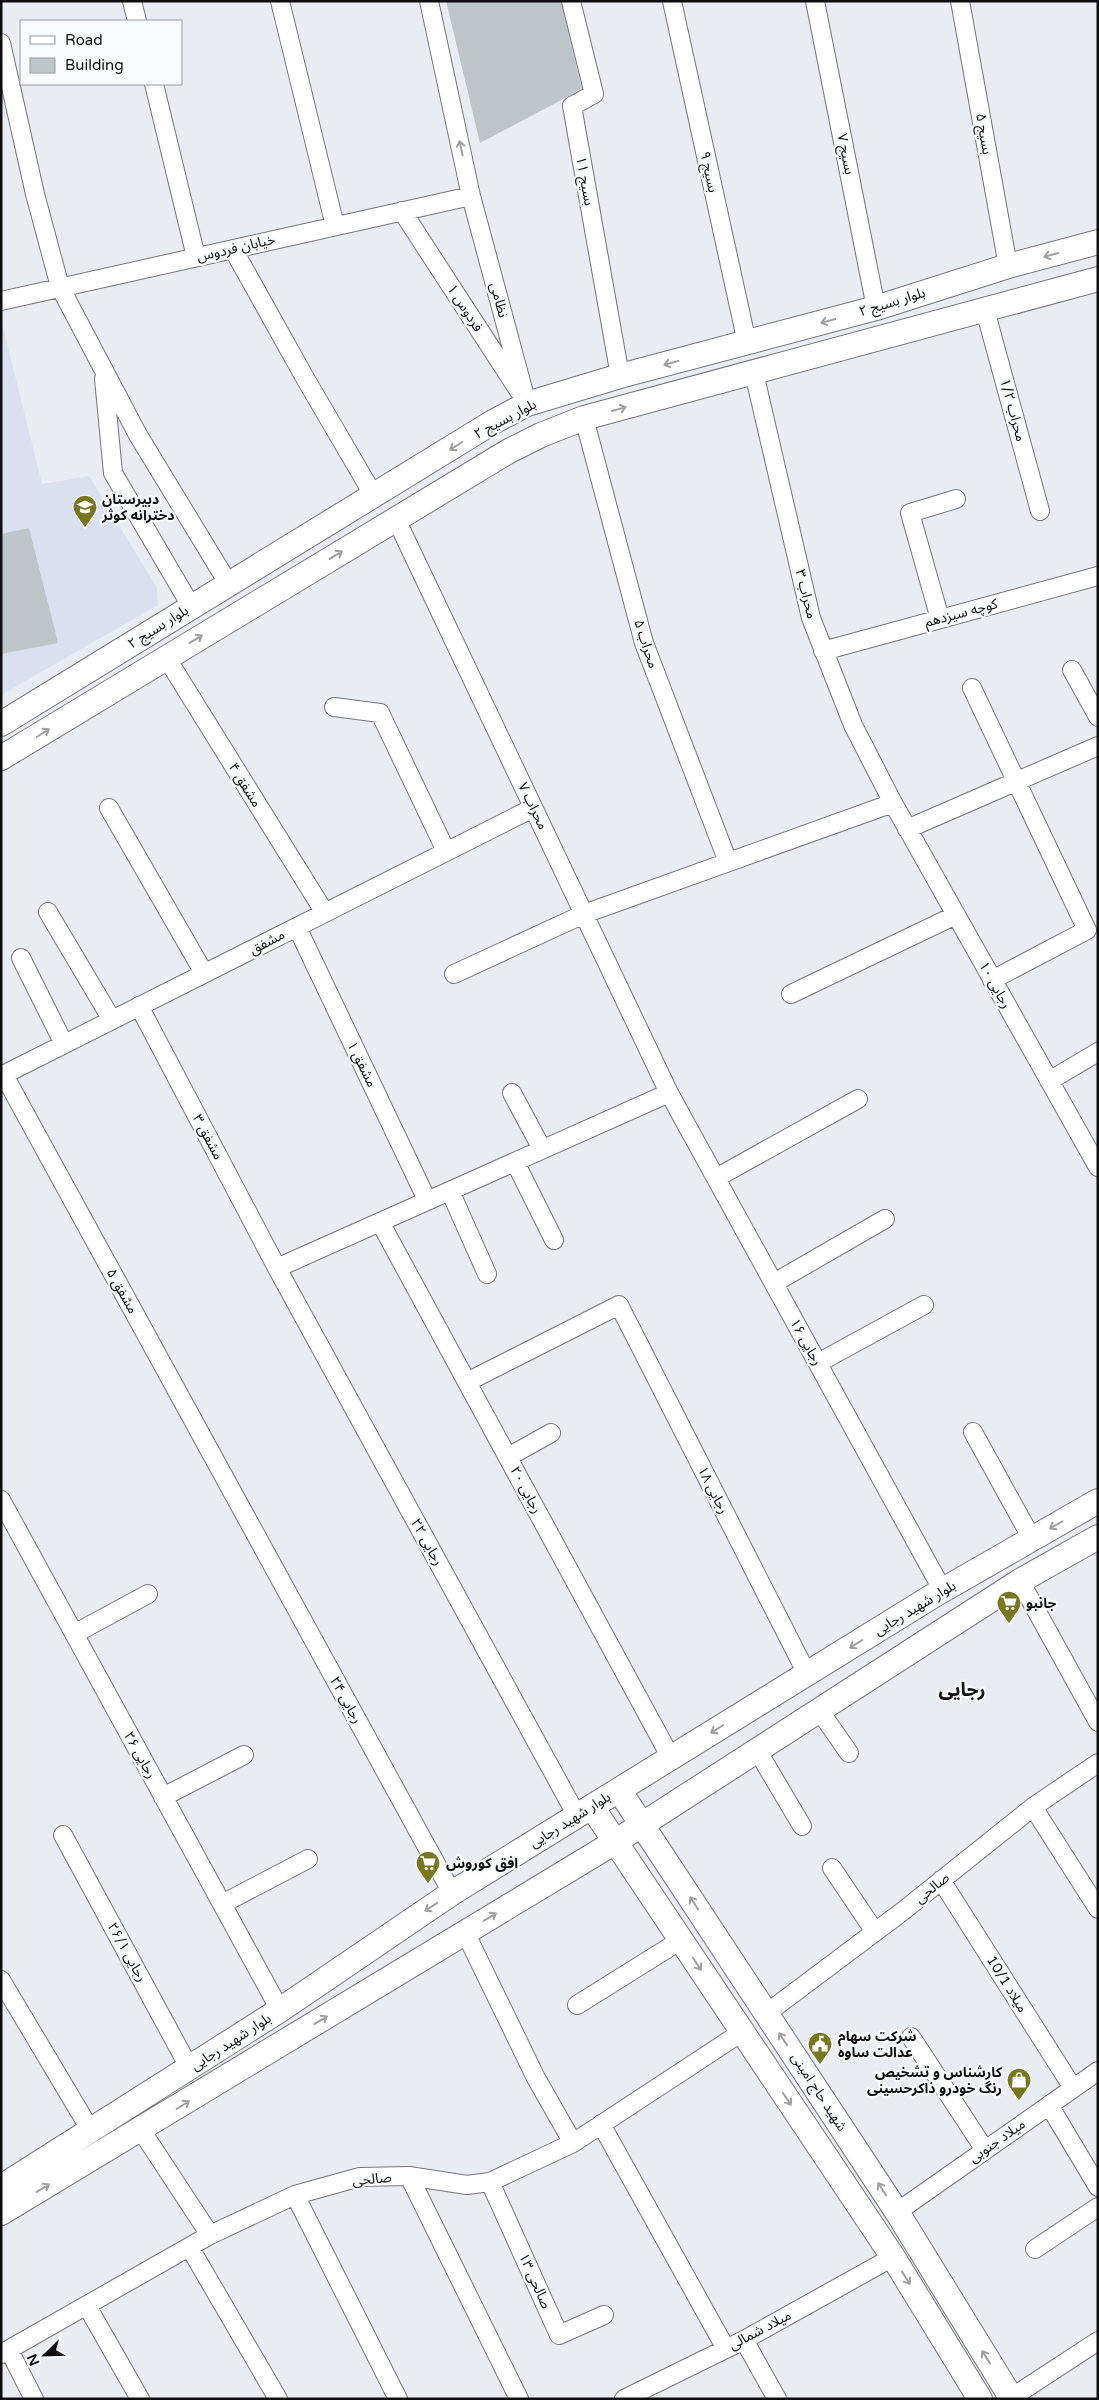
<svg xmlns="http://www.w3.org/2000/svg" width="1099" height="2400" font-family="'Varela Round','Noto Sans Arabic',sans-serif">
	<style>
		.built { fill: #dbe0ee }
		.building { fill: #bec5c9 }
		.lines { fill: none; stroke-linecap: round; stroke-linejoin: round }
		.street-casing { stroke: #74767c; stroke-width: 20 }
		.secondary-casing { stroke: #74767c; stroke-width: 26 }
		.street { stroke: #fff; stroke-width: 18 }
		.secondary { stroke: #fff; stroke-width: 24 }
		.oneway { stroke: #9f9fa0 }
		.labels { text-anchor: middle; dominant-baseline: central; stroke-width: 4.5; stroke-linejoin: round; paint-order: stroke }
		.street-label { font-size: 14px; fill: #0e0e11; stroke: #f8fafe }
		.poi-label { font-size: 14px; font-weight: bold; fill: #0e0e11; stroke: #f8fafe; text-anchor: start }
		.district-label { font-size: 19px; font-weight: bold; fill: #0e0e11; stroke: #f8fafe }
	</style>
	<rect width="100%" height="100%" fill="#eaecf3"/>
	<path class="built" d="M1,327h2l39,157 47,-8 68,112 1,17 -157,90z"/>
	<path class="building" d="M446,1h115l21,88 -102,54z
		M29,528l29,115 -57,11v-120z"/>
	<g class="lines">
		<defs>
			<path id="street" d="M132,1l5,20
				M280,1l55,225
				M429,1l42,195 56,208
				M571,1l23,93 -22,12 48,270
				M672,1l75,342
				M815,1l61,307
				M960,1l48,265
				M1,43l34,151 25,93 78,148 90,148
				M154,84l42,173
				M402,211l117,180
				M233,249l72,129 69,118
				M1,301l470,-105
				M985,310l55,201
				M754,373l57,245 42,107 40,78 205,364
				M104,379l9,94 78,133
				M584,418l60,225 84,219
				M396,519l273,574 274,498
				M940,619l-30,-106 46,-14
				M823,651l275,-75
				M166,657l159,256
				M1072,670l26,47
				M972,688l115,242 -95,50
				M334,707l46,6 66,138
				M109,808l95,165
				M907,829l191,-83
				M48,912l64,108
				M297,927l130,273
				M21,958l43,86
				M454,974l130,-60 309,-111
				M791,994l165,-79
				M139,1006l138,262 300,548
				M4,1075l448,818
				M1,1076l532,-268
				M1049,1081l49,-29
				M512,1093l30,56
				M515,1162l39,78
				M716,1178l142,-79
				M450,1191l37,83
				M380,1222l291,536
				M277,1268l392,-175
				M774,1283l111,-64
				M818,1363l106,-58
				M467,1382l152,-77 188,369
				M973,1432l59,107
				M508,1457l43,-24
				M1,1500l279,510
				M1020,1581l78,141
				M74,1634l74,-40
				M819,1710l30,43
				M757,1750l45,76
				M163,1797l81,-42
				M1033,1807l65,102
				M63,1835l127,234
				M832,1868l43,64
				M941,1880l132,208
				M222,1904l86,-45
				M465,1932l71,146 37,65
				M1,1980l90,151
				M577,2005l104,-65
				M767,2013l136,-102 130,-104 65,-44
				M911,2037l74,113
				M1049,2105l49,82
				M601,2124l125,225
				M141,2130l69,105
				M409,2176l110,223
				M490,2182l69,153 45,-20
				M295,2195l103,204
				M897,2212l201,-141
				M190,2248l88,151
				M1035,2249l63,-42
				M87,2306l53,93
				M744,2340l33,59
				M9,2350l25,49
				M1,2354l209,-119 85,-40 65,-18 49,-1 58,9 23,-3 83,-39 169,-111
				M1011,2398l87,-57
				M624,2399l120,-59 149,-83"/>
			<path id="secondary" d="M1,724l492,-302 34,-18 93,-28 256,-68 132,-42 90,-24
				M1,758l508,-307 32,-16 43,-17 514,-139
				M619,1790l278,422 115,187
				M592,1807l301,450 87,142
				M1,2187l279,-177 172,-117 484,-299 162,-93
				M1,2213l614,-371 405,-261 78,-44"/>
		</defs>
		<use href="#street" class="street-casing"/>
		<use href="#secondary" class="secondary-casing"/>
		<use href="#street" class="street"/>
		<use href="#secondary" class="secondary"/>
	</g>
	<defs><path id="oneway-shaft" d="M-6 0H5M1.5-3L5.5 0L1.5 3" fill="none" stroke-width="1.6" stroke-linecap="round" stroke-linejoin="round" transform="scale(1.25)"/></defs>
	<g class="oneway">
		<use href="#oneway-shaft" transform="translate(461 148) rotate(-102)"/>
		<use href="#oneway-shaft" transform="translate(1051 255) rotate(165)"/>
		<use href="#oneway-shaft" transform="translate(828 321) rotate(165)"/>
		<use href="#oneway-shaft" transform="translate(671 363) rotate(165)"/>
		<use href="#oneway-shaft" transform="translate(619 409) rotate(-15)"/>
		<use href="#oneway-shaft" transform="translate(456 446) rotate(148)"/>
		<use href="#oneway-shaft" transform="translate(336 555) rotate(-31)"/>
		<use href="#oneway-shaft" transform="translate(196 639) rotate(-31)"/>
		<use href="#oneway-shaft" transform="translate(43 733) rotate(-32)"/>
		<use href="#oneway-shaft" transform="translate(1056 1525) rotate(150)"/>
		<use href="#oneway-shaft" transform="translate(856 1644) rotate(148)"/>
		<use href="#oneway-shaft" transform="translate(717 1729) rotate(148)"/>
		<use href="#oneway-shaft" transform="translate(694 1903) rotate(-123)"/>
		<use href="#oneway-shaft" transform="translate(431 1907) rotate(146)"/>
		<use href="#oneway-shaft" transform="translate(490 1917) rotate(-31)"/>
		<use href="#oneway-shaft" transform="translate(697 1964) rotate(57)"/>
		<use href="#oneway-shaft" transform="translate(321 2020) rotate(-31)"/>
		<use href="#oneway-shaft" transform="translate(783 2039) rotate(-123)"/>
		<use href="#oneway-shaft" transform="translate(787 2099) rotate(56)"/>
		<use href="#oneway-shaft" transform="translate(183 2105) rotate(-32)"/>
		<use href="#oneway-shaft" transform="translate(43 2188) rotate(-31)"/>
		<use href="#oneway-shaft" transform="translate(882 2189) rotate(-123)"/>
		<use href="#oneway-shaft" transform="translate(906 2278) rotate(58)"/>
		<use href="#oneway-shaft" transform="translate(986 2357) rotate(-122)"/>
	</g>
	<defs>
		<symbol id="school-pin" viewBox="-11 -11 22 30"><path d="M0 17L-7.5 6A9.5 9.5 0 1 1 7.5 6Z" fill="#79771d" stroke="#f8fafe"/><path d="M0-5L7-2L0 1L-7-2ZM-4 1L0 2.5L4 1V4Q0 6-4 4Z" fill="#fff"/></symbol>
		<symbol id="supermarket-pin" viewBox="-11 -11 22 30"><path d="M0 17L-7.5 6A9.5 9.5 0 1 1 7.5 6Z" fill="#79771d" stroke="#f8fafe"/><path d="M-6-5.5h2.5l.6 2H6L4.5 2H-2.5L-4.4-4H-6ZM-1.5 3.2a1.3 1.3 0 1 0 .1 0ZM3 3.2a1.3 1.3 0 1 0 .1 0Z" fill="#fff"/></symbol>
		<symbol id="civic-pin" viewBox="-11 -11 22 30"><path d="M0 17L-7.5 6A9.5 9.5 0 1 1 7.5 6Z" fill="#79771d" stroke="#f8fafe"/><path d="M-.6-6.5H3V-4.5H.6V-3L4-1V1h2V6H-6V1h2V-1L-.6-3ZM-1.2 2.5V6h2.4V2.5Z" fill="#fff"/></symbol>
		<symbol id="shop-pin" viewBox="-11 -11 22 30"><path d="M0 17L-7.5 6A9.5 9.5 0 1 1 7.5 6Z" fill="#79771d" stroke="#f8fafe"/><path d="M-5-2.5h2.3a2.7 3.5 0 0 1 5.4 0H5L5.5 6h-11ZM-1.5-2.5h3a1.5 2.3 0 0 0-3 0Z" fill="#fff"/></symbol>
	</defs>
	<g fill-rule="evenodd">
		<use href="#school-pin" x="71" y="493" width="28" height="38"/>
		<use href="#supermarket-pin" x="995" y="1589" width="28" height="38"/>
		<use href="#supermarket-pin" x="414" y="1849" width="28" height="38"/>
		<use href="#civic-pin" x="806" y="2030" width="28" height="38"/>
		<use href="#shop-pin" x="1005" y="2066" width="28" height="38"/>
	</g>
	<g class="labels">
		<g class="street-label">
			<text transform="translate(984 134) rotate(80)">۵ بسیج</text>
			<text transform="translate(846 154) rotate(79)">۷ بسیج</text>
			<text transform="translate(709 172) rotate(78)">۹ بسیج</text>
			<text transform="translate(585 181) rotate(80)">۱۱ بسیج</text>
			<text transform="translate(236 248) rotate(-13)">خیابان فردوس</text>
			<text transform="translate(499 300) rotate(75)">نظامی</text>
			<text transform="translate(892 302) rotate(-17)">بلوار بسیج ۲</text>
			<text transform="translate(465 308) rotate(57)">فردوس ۱</text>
			<text transform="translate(1013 410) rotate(75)">محراب ۱/۲</text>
			<text transform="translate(505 419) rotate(-28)">بلوار بسیج ۲</text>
			<text transform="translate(806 594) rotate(76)">محراب ۳</text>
			<text transform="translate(961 613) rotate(-15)">کوچه سیزدهم</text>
			<text transform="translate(158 627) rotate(-32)">بلوار بسیج ۲</text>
			<text transform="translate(646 644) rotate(72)">محراب ۵</text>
			<text transform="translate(245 785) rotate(58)">مشفق ۴</text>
			<text transform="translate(533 806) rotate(64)">محراب ۷</text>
			<text transform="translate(267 942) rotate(-27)">مشفق</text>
			<text transform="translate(995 985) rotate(61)">رجایی ۱۰</text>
			<text transform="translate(362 1064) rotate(64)">مشفق ۱</text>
			<text transform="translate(208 1137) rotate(62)">مشفق ۳</text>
			<text transform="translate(122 1291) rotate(61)">مشفق ۵</text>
			<text transform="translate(806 1342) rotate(61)">رجایی ۱۶</text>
			<text transform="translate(526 1490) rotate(62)">رجایی ۲۰</text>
			<text transform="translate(713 1490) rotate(63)">رجایی ۱۸</text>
			<text transform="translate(427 1542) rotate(61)">رجایی ۲۲</text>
			<text transform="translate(915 1608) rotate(-31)">بلوار شهید رجایی</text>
			<text transform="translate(346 1700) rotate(61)">رجایی ۲۴</text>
			<text transform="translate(140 1755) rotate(61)">رجایی ۲۶</text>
			<text transform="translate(570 1820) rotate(-32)">بلوار شهید رجایی</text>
			<text transform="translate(932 1888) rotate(-39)">صالحی</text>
			<text transform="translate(127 1952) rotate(61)">رجایی ۲۶/۱</text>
			<text transform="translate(1007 1984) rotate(58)">میلاد 10/1</text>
			<text transform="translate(231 2042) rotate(-33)">بلوار شهید رجایی</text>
			<text transform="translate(819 2092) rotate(57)">شهید حاج امینی</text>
			<text transform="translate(997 2141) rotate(-35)">میلاد جنوبی</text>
			<text transform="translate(372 2179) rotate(-5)">صالحی</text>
			<text transform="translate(535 2281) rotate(66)">صالحی ۱۳</text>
			<text transform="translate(760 2330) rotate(-28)">میلاد شمالی</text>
		</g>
		<g class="poi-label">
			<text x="102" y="499">دبیرستان<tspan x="102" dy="16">دخترانه کوثر</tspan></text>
			<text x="1026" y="1603">جانبو</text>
			<text x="446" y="1863">افق کوروش</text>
			<text x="838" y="2036">شرکت سهام<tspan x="838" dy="16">عدالت ساوه</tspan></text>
			<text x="1002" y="2072" text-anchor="end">کارشناس و تشخیص<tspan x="1002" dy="16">رنگ خودرو ذاکرحسینی</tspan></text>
		</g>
		<g class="district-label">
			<text x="962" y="1690">رجایی</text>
		</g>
	</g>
	<rect width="1099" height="2400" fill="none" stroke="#0e0e11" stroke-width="5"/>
	<rect x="20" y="20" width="162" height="65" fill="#f8fafe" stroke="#9a9c9f"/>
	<rect x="30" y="36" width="25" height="8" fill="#ffffff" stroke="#9a9c9f"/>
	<text x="65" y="45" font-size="15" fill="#0e0e11">Road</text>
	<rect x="30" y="58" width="25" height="15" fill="#bec5c9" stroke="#9a9c9f"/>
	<text x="65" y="70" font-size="15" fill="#0e0e11">Building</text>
	<g transform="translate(45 2355) rotate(247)" stroke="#f8fafe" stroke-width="4" paint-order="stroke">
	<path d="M0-4L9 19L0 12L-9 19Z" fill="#0e0e11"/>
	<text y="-8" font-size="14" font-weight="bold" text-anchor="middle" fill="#0e0e11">N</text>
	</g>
</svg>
